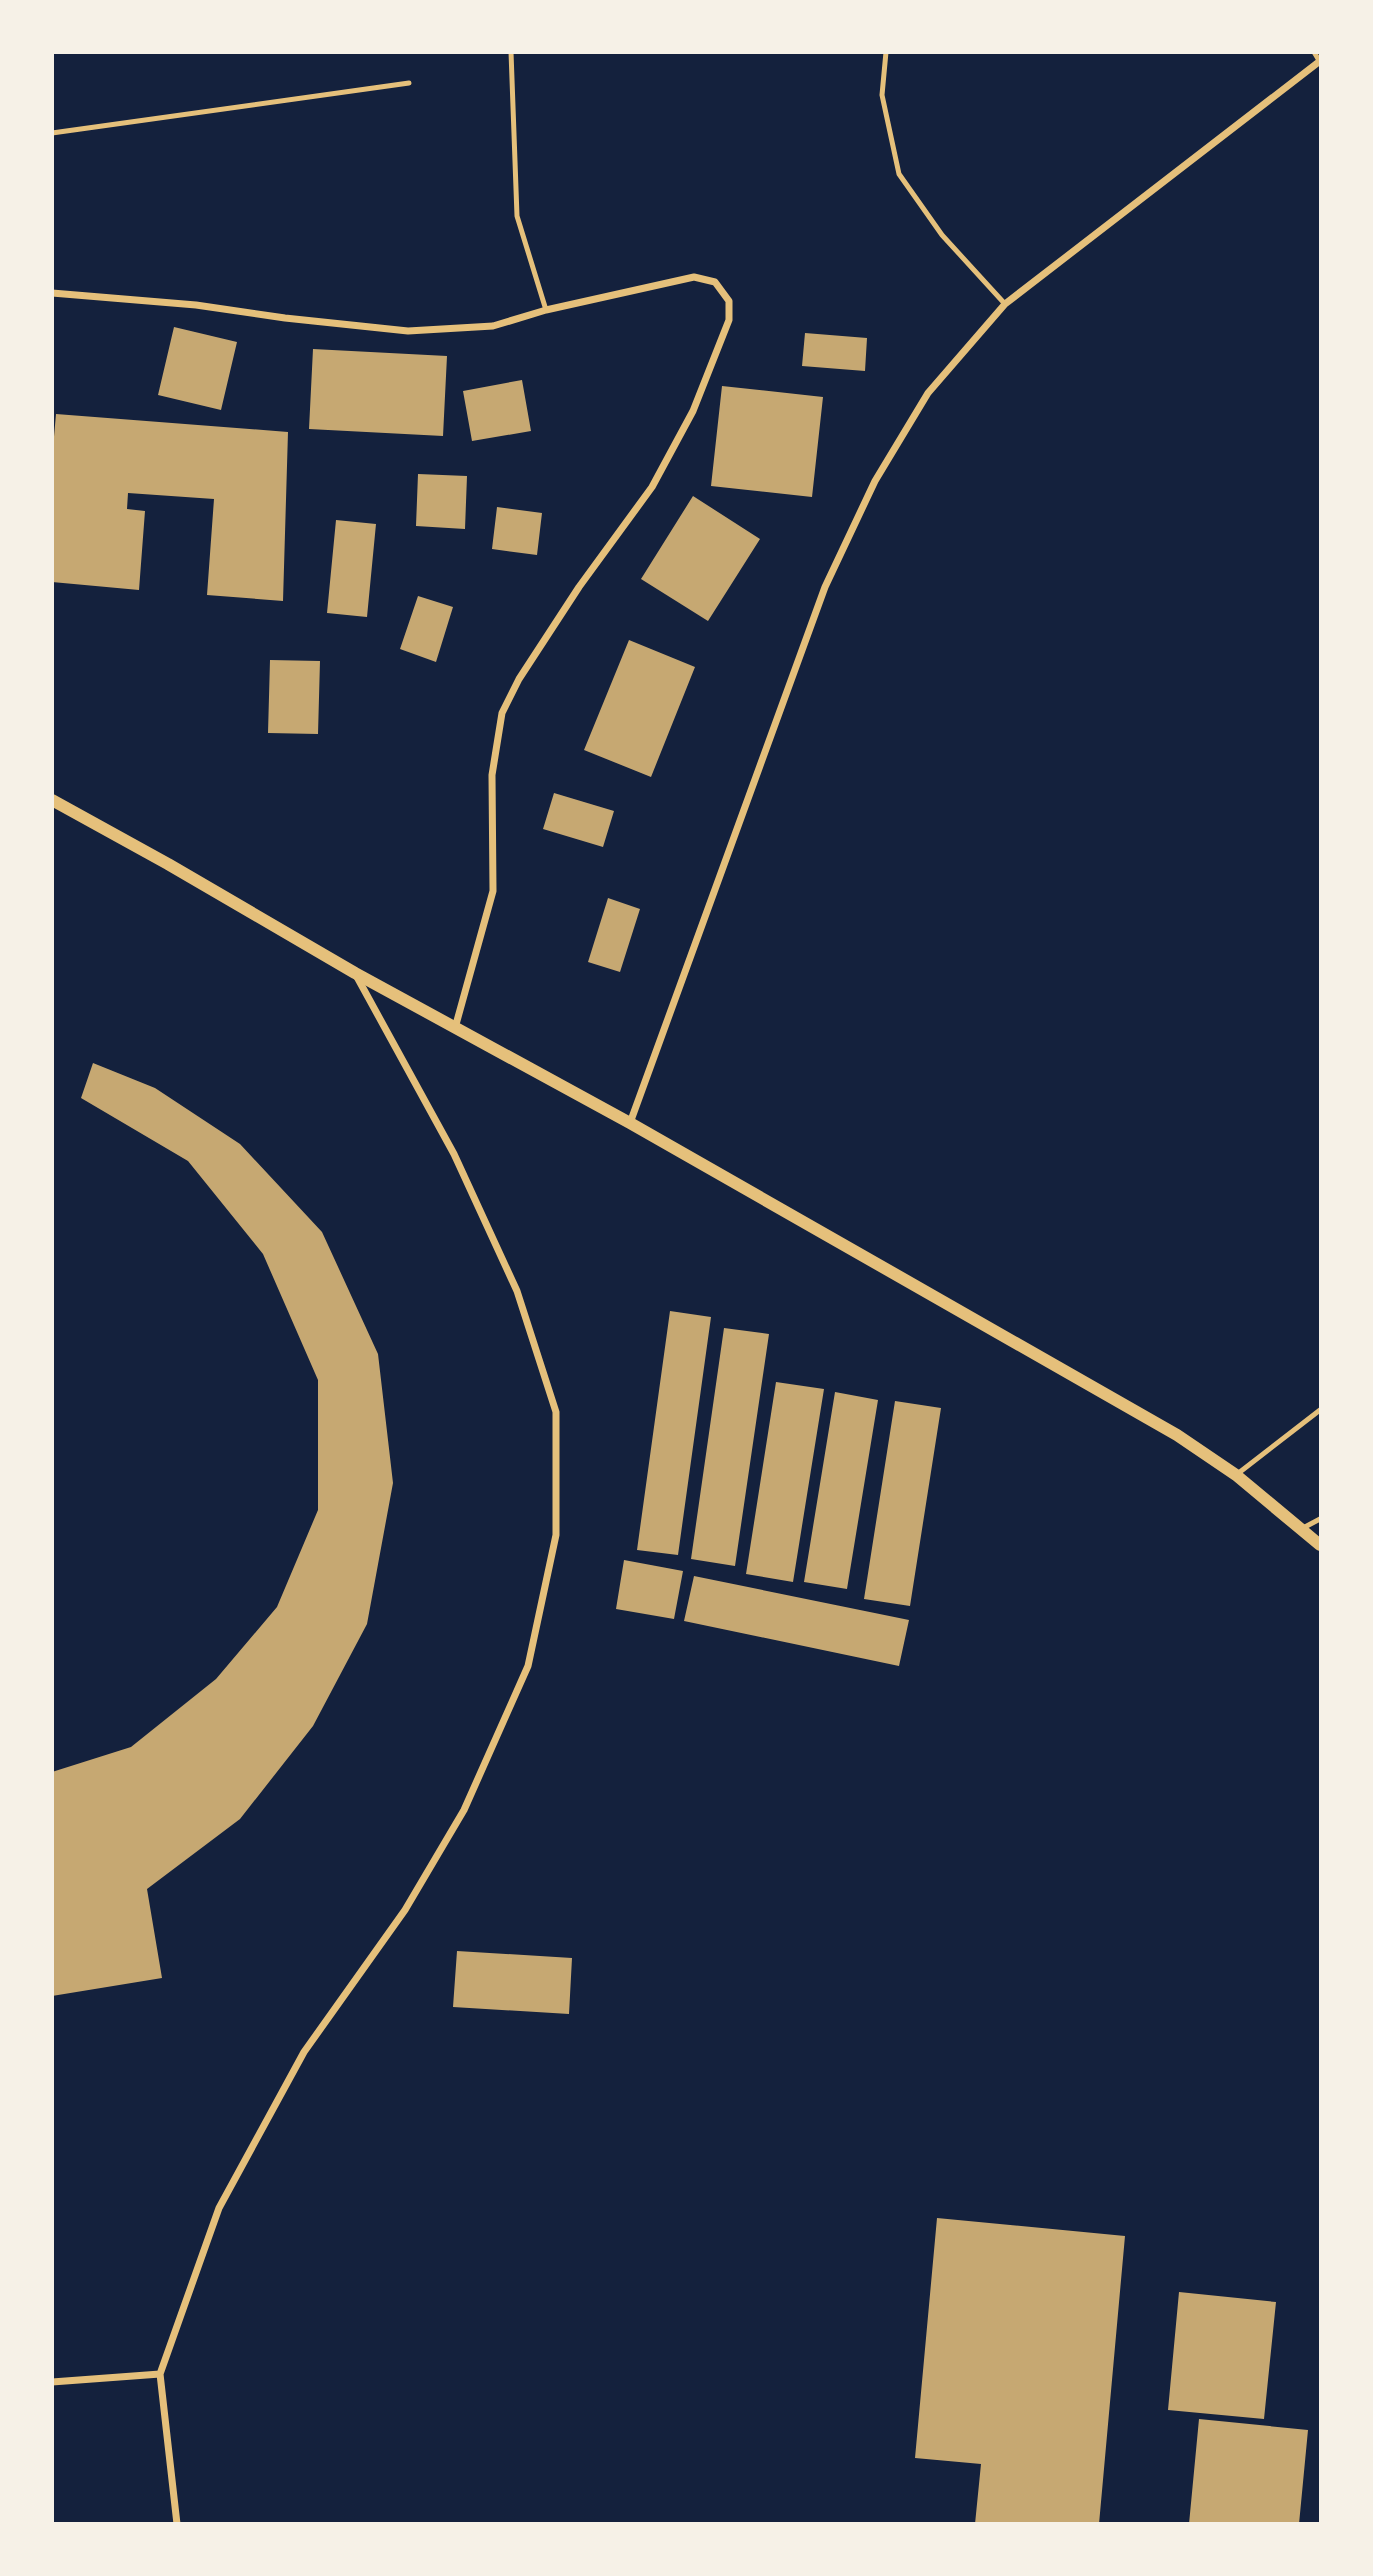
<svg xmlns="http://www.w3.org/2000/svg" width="1373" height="2576" font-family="'Fira Sans',sans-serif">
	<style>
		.building { fill: #c6a872 }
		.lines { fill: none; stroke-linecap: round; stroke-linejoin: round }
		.service { stroke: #e5c07b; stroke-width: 5 }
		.minor { stroke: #e5c07b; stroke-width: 7 }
		.tertiary { stroke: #e5c07b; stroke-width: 12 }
	</style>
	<rect width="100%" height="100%" fill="#14213d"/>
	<path class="building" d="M174,327l63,15 -16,68 -63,-15z
		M805,333l62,5 -2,33 -63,-5z
		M313,349l134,7 -4,80 -134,-7z
		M522,380l9,51 -59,10 -9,-50z
		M722,386l101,11 -11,100 -101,-11z
		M56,414l232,18 -5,169 -76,-6 7,-96 -86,-6 -1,16 18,2 -6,79 -87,-8v-123z
		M418,474l49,2 -2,53 -49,-3z
		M693,496l67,43 -52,82 -67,-42z
		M497,507l45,6 -5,42 -45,-6z
		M336,520l40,4 -9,93 -40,-4z
		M418,596l35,11 -17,55 -36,-13z
		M629,640l66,27 -44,110 -67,-27z
		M270,660l50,1 -2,73 -50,-1z
		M554,793l60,18 -11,36 -60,-18z
		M608,898l32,11 -20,63 -32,-10z
		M93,1063l62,25 85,56 82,88 56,122 15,129 -26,141 -54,102 -73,93 -93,70 15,89 -110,18v-224l79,-25 85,-68 61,-72 41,-97v-130l-55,-126 -75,-93 -107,-63z
		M670,1311l41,6 -33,238 -41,-5z
		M724,1328l45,6 -34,232 -44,-7z
		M776,1382l48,7 -31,193 -47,-8z
		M835,1392l43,8 -31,189 -43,-7z
		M895,1401l46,7 -31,198 -46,-7z
		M624,1560l59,11 -9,48 -58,-10z
		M694,1576l215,44 -10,46 -215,-45z
		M457,1951l115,7 -3,56 -116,-7z
		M937,2218l188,18 -26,288h-124l6,-60 -66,-6z
		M1179,2292l97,10 -12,117 -96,-9z
		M1199,2419l109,11 -9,94h-110z"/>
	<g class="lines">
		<path class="service" d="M511,52l6,164 29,94
			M886,52l-4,43 17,79 43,61 63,69
			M1314,52l6,10
			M52,133l357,-50
			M1236,1475l84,-65
			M1303,1528l17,-9"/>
		<path class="minor" d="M52,293l144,12 89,13 123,13 85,-5 53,-16 148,-33 21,5 14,19v19l-36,91 -41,76 -73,100 -60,92 -17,34 -10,62 1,116 -38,137
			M630,1123l195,-536 50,-106 53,-88 77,-89 315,-243
			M160,2374l17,150
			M52,2382l108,-8 59,-166 85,-156 101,-142 59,-100 64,-144 28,-131v-123l-39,-121 -63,-137 -97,-177"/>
		<path class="tertiary" d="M52,800l116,64 187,109 275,150 547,312 59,40 84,70"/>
	</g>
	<rect width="1373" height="2576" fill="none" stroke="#f6f1e7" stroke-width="108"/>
</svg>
